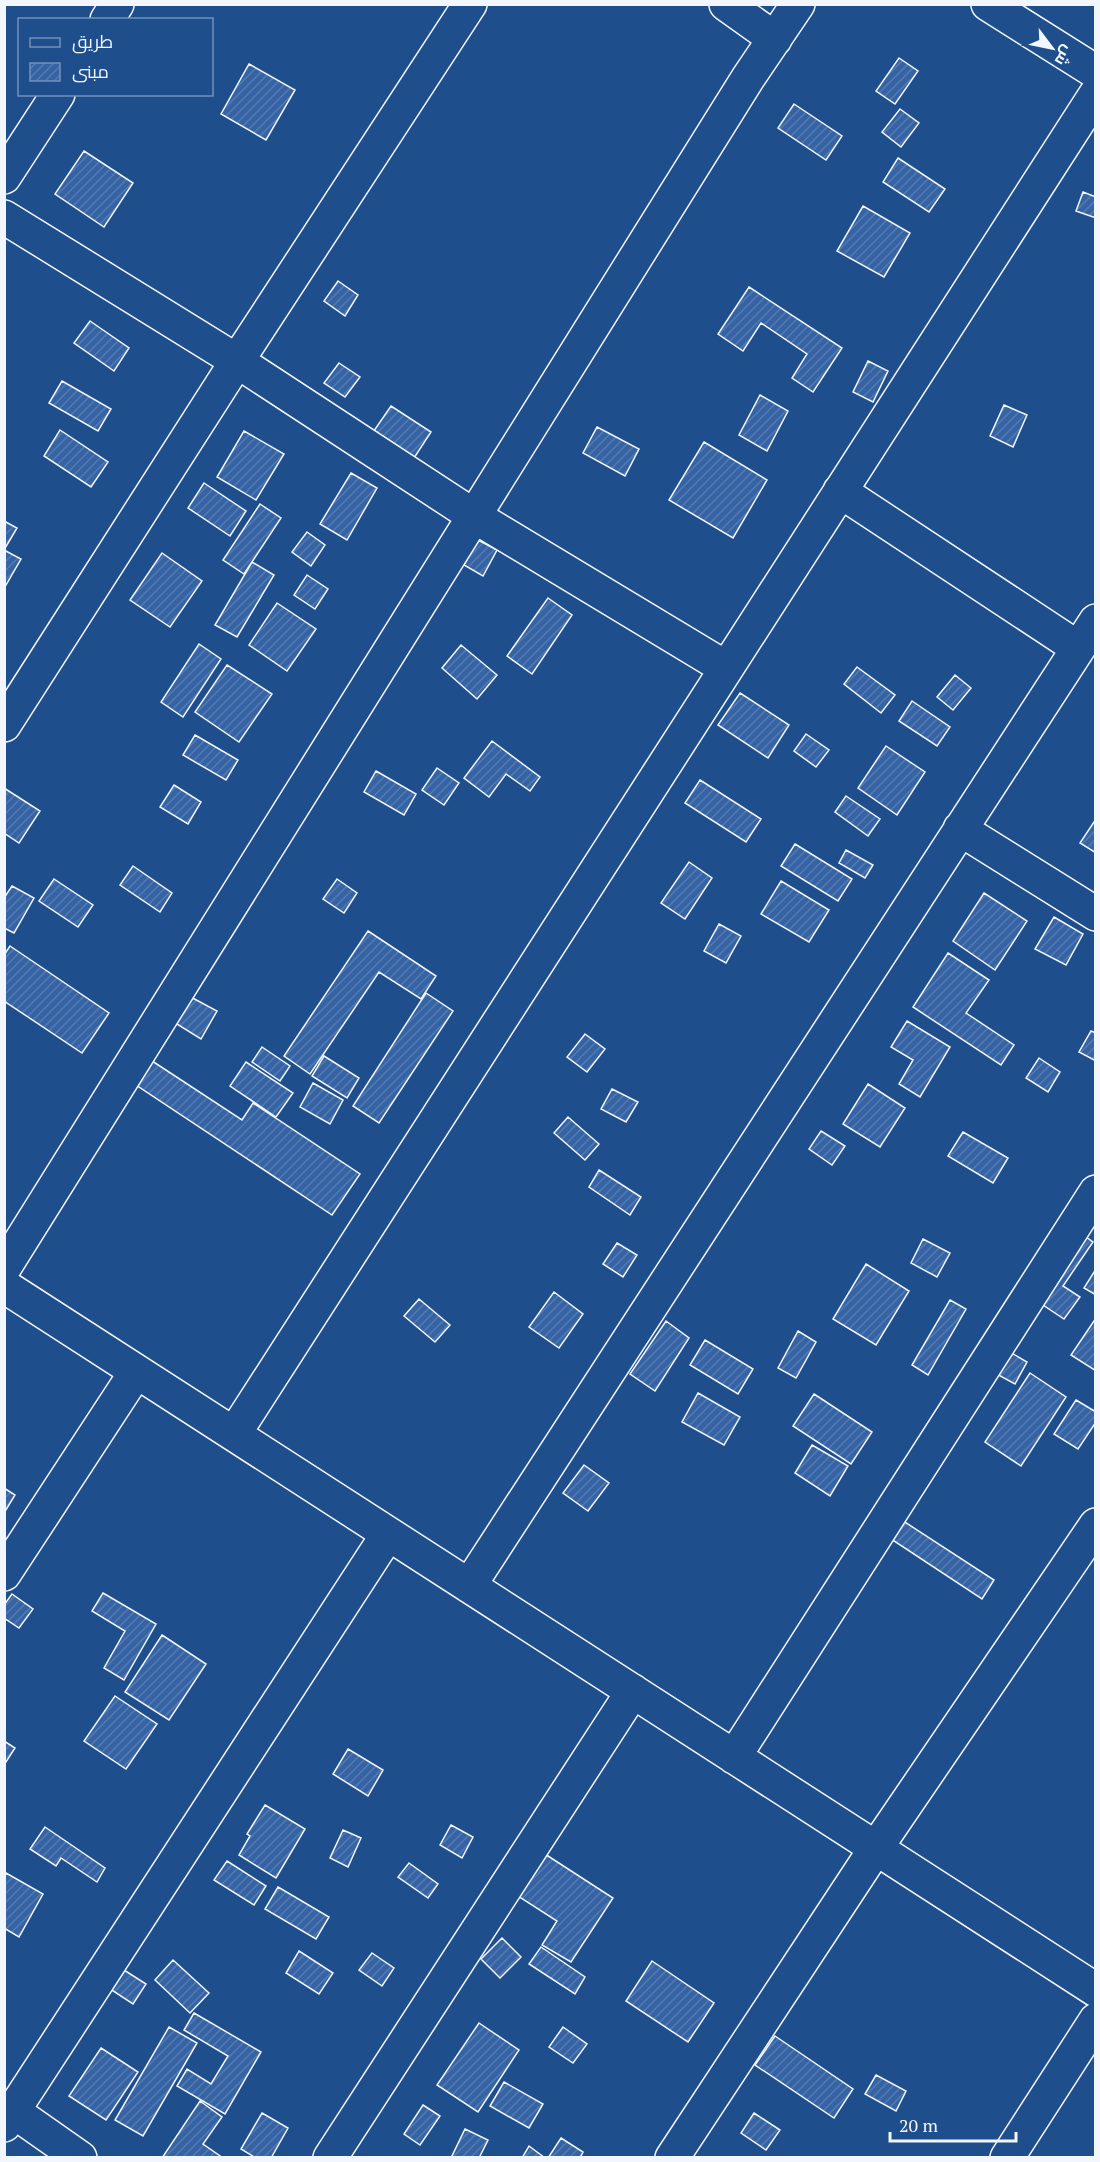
<svg xmlns="http://www.w3.org/2000/svg" width="1100" height="2162" font-family="'PT Serif',Cairo,serif">
	<style>
		.building { fill: url(#building-hatch); stroke: #f2f6ff; stroke-width: 1.5 }
		.lines { fill: none; stroke-linecap: round; stroke-linejoin: round }
		.street-casing { stroke: #f2f6ff; stroke-width: 36 }
		.street { stroke: #1f4e8c; stroke-width: 33 }
	</style>
	<defs>
		<pattern id="building-hatch" width="6" height="6" patternUnits="userSpaceOnUse" patternTransform="scale(1.5)"><rect width="6" height="6" fill="#3563a3"/><path d="M-1 1l2-2M0 6l6-6M5 7l2-2" fill="none" stroke="#537ab1"/></pattern>
	</defs>
	<rect width="100%" height="100%" fill="#1f4e8c"/>
	<path class="building" d="M899,58l19,13 -23,33 -19,-13z
		M249,64l46,26 -29,50 -45,-26z
		M794,104l48,32 -16,24 -48,-32z
		M900,109l19,14 -18,24 -19,-15z
		M84,151l49,32 -29,44 -49,-33z
		M898,158l47,31 -16,23 -46,-30z
		M1083,192l13,5v21l-20,-7z
		M863,206l47,27 -26,44 -47,-26z
		M338,281l20,14 -13,21 -21,-15z
		M749,287l93,61 -29,44 -21,-14 15,-24 -46,-31 -18,28 -25,-17z
		M90,321l39,27 -15,23 -40,-28z
		M868,361l20,10 -15,31 -20,-10z
		M339,363l21,14 -15,20 -21,-14z
		M62,381l49,28 -13,22 -49,-28z
		M760,395l28,16 -21,40 -28,-16z
		M1004,405l23,10 -14,32 -23,-11z
		M391,406l40,26 -32,49 -41,-27z
		M597,427l42,22 -14,27 -42,-23z
		M60,430l48,32 -17,25 -47,-31z
		M244,431l40,23 -28,46 -39,-23z
		M704,442l63,38 -34,58 -64,-38z
		M351,473l26,15 -30,52 -27,-16z
		M204,483l42,28 -16,25 -42,-28z
		M260,504l21,14 -37,56 -21,-14z
		M4,521l13,7 -13,22z
		M307,532l18,13 -14,21 -19,-14z
		M478,540l19,10 -14,26 -19,-11z
		M4,550l17,9 -15,26 -2,-1z
		M162,553l40,28 -32,46 -40,-27z
		M252,562l22,13 -37,62 -22,-12z
		M307,575l21,14 -13,20 -21,-14z
		M548,598l24,17 -40,59 -25,-18z
		M277,603l39,26 -29,42 -38,-26z
		M199,644l22,15 -38,58 -22,-15z
		M461,645l36,30 -20,24 -35,-31z
		M227,665l45,29 -33,48 -44,-30z
		M857,667l38,28 -14,18 -37,-29z
		M955,675l16,13 -18,22 -16,-13z
		M740,693l49,32 -21,33 -50,-33z
		M912,701l38,26 -13,19 -38,-25z
		M806,734l23,16 -13,17 -22,-16z
		M195,735l43,25 -12,20 -43,-25z
		M492,741l48,36 -10,14 -24,-17 -17,23 -25,-19z
		M886,746l39,26 -28,43 -39,-27z
		M437,768l22,15 -15,22 -22,-15z
		M376,771l40,23 -12,21 -40,-23z
		M700,780l61,39 -15,23 -61,-39z
		M174,785l27,17 -13,22 -28,-17z
		M4,788l36,23 -21,32 -15,-10z
		M846,796l34,23 -12,17 -33,-24z
		M1096,819v34l-16,-10z
		M795,844l57,35 -14,22 -57,-35z
		M846,850l27,15 -8,13 -26,-15z
		M689,862l23,16 -27,41 -24,-16z
		M133,866l39,27 -12,19 -40,-27z
		M54,879l39,26 -15,22 -39,-26z
		M337,879l20,14 -13,20 -21,-14z
		M781,881l48,29 -20,32 -48,-28z
		M12,886l22,12 -20,35 -10,-5v-30z
		M984,893l43,28 -32,49 -42,-29z
		M1054,917l29,17 -17,31 -31,-16z
		M719,924l22,12 -15,27 -22,-12z
		M368,931l68,45 -15,23 -42,-27 -69,102 -26,-18z
		M10,946l99,67 -27,40 -78,-52v-46z
		M948,953l41,27 -23,33 48,32 -13,20 -88,-58z
		M426,993l27,18 -74,112 -26,-17z
		M187,995l30,16 -16,28 -29,-18z
		M907,1021l43,26 -30,50 -21,-13 14,-24 -22,-13z
		M1091,1031l5,2v28l-17,-9z
		M585,1034l20,15 -18,23 -20,-15z
		M262,1047l28,19 -10,15 -28,-19z
		M143,1055l99,65 11,-17 107,71 -28,41 -205,-136z
		M324,1056l35,22 -12,20 -35,-22z
		M1039,1058l21,14 -12,20 -22,-14z
		M246,1062l47,31 -17,24 -46,-31z
		M313,1083l30,17 -13,24 -30,-17z
		M868,1084l37,24 -25,39 -37,-23z
		M612,1089l26,13 -12,20 -25,-13z
		M568,1117l31,27 -14,16 -31,-27z
		M821,1131l24,15 -13,19 -23,-16z
		M963,1132l45,26 -15,25 -45,-27z
		M599,1170l42,27 -11,18 -41,-28z
		M1076,1230l17,12 -30,44 17,11 -16,22 -33,-22z
		M923,1239l27,14 -13,24 -26,-14z
		M617,1243l20,12 -14,22 -20,-13z
		M866,1264l43,27 -33,54 -43,-26z
		M1096,1269v26l-12,-7z
		M554,1292l29,22 -24,34 -30,-21z
		M419,1299l31,26 -15,17 -31,-26z
		M950,1300l16,9 -38,66 -16,-10z
		M1096,1318v53l-25,-16z
		M666,1321l23,17 -34,53 -25,-17z
		M798,1331l18,11 -20,36 -18,-10z
		M705,1340l48,29 -15,25 -48,-29z
		M1003,1348l24,14 -12,22 -24,-13z
		M1030,1373l36,24 -45,69 -36,-24z
		M698,1393l42,24 -16,28 -42,-23z
		M814,1394l58,38 -21,32 -58,-38z
		M1076,1400l20,12v10l-18,27 -24,-15z
		M812,1445l36,21 -18,30 -35,-23z
		M584,1465l25,18 -21,28 -25,-18z
		M4,1488l11,7 -11,18z
		M894,1515l100,65 -12,19 -100,-66z
		M103,1593l53,31 -32,56 -20,-12 21,-37 -33,-20z
		M12,1594l21,15 -14,19 -15,-10v-13z
		M162,1635l44,29 -37,56 -44,-28z
		M115,1696l42,28 -31,45 -42,-28z
		M4,1741l11,7 -11,17z
		M348,1749l35,21 -15,26 -35,-22z
		M265,1805l40,24 -29,49 -37,-23 11,-19 -3,-2z
		M451,1825l22,12 -11,21 -22,-13z
		M45,1827l60,41 -8,14 -36,-24 -5,8 -26,-17z
		M343,1830l18,8 -13,29 -18,-9z
		M531,1845l82,53 -42,64 -29,-17 15,-24 -53,-34z
		M227,1861l39,25 -12,19 -40,-25z
		M409,1863l29,21 -10,14 -30,-21z
		M6,1873l37,21 -24,43 -15,-9v-52z
		M278,1887l51,30 -13,22 -51,-30z
		M502,1938l19,19 -21,21 -19,-19z
		M541,1947l44,30 -10,17 -46,-30z
		M299,1951l34,22 -14,21 -33,-21z
		M372,1953l22,15 -12,18 -23,-16z
		M173,1960l36,33 -19,20 -35,-33z
		M652,1961l62,42 -26,39 -62,-41z
		M113,1963l33,21 -13,20 -32,-21z
		M194,2013l67,39 -36,62 -48,-28 10,-17 24,15 17,-28 -44,-26z
		M479,2023l40,27 -41,62 -41,-27z
		M169,2027l28,16 -54,93 -28,-16z
		M563,2027l24,17 -14,19 -24,-16z
		M775,2036l78,53 -19,29 -79,-53z
		M101,2048l37,24 -32,48 -37,-24z
		M876,2075l30,16 -10,20 -31,-17z
		M504,2082l39,22 -14,24 -39,-22z
		M200,2101l22,16 -19,27 20,14h-61z
		M423,2105l17,11 -20,29 -16,-11z
		M262,2113l26,15 -17,30h-15l-15,-9z
		M754,2113l26,17 -14,20 -25,-17z
		M465,2129l23,11 -9,18h-23l-4,-2z
		M561,2138l22,14 -3,6h-32z
		M529,2146l16,12h-23z"/>
	<g class="lines">
		<defs>
			<path id="street" d="M726,4l49,35
				M988,4l108,68
				M107,20l10,-16
				M4,177l54,-83
				M4,217l233,144 237,155 252,152
				M840,491l238,157
				M4,725l233,-364 233,-357
				M960,829l136,85
				M4,1268l744,-1190 50,-74
				M4,1286l1092,704
				M234,1434l862,-1340
				M4,1574l132,-202
				M469,1586l627,-965
				M734,1757l362,-565
				M13,2111l67,47
				M4,2125l384,-591
				M330,2158l303,-467
				M672,2158l204,-310 220,-323
				M1007,2158l89,-138"/>
		</defs>
		<use href="#street" class="street-casing"/>
		<use href="#street" class="street"/>
	</g>
	<rect width="1100" height="2162" fill="none" stroke="#f2f6ff" stroke-width="12"/>
	<rect x="18" y="18" width="195" height="78" fill="#1f4e8c" stroke="#7391ba" stroke-width="1.5"/>
	<rect x="30" y="38" width="30" height="9" fill="#1f4e8c" stroke="#7391ba" stroke-width="1.5"/>
	<text x="72" y="48" font-size="18" fill="#f2f6ff">طريق</text>
	<rect x="30" y="63" width="30" height="18" fill="url(#building-hatch)" stroke="#7391ba" stroke-width="1.5"/>
	<text x="72" y="78" font-size="18" fill="#f2f6ff">مبنى</text>
	<g transform="translate(1052 48) rotate(122)" stroke="#1f4e8c" stroke-width="4.5" paint-order="stroke">
	<path d="M0-4.5L10 22L0 15L-10 22Z" fill="#f2f6ff"/>
	<text y="-9" font-size="16" font-weight="bold" text-anchor="middle" fill="#f2f6ff">ش</text>
	</g>
	<path d="M890 2132v9h126v-9" fill="none" stroke="#f2f6ff" stroke-width="3"/>
	<text x="899" y="2132" font-size="18" fill="#f2f6ff" stroke="#1f4e8c" stroke-width="4.5" paint-order="stroke">20 m</text>
</svg>
